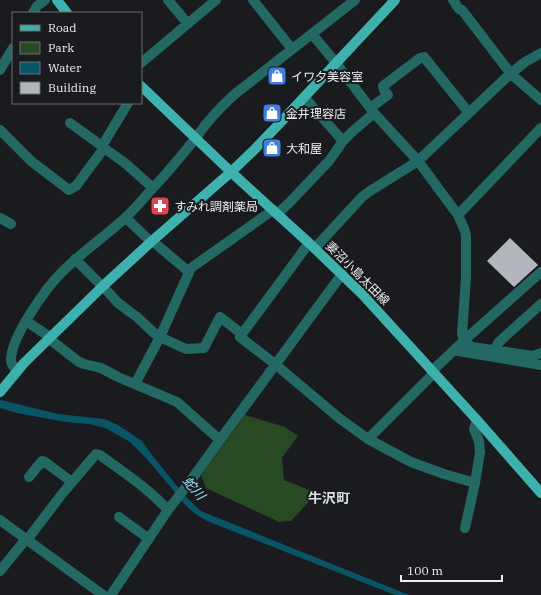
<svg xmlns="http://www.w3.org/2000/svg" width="541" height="595" font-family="'IBM Plex Serif','Noto Sans JP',serif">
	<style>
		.green { fill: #274923 }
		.water { fill: #095566 }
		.building { fill: #b3b6bc }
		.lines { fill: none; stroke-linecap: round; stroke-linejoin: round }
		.minor { stroke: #246864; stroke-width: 10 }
		.major { stroke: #3eb1ac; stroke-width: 10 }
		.labels { text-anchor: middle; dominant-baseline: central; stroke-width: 4; stroke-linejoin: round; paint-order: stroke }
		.poi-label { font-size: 12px; fill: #ecedf0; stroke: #191b1f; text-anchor: start }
		.street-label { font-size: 12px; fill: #ecedf0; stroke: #191b1f }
		.water-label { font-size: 13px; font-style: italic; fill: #a9ebff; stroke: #191b1f }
		.quarter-label { font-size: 14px; font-weight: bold; fill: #dbdee5; stroke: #191b1f }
	</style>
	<rect width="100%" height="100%" fill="#191b1f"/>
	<path class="green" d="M245,415l40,12 13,9 -16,22 2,22 33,13 -26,28 -12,1 -73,-34 -5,-13z"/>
	<path class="water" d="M1,400l8,2 49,12 46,5 14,6 24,16 13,18 26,32 -3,5 -32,-38 -16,-16 -25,-14 -16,-4 -23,-2 -49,-9 -17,-5v-7z
		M183,494l18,17 208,84h-14l-183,-72c-16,-7 -21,-12 -33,-25z"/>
	<path class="building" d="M510,238l28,27 -24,22 -27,-26z"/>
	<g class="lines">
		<path class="minor" d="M168,0l20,24
			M253,0l39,49
			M453,0l6,9 3,1 49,64 30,26
			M33,13l4,-7 8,-6
			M312,34l24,29 38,50 44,48 40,54 7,16 1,6v41l-4,56c2,6 4,10 10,13l61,9 8,-3
			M141,63l75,-63
			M0,70l13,-22
			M304,97l39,44
			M370,108l18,-13 -4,-5 -1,-4 37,-28 4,-1 45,56
			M70,123l32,23
			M0,130l31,31 38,29 7,-4 28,-38 -2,-2 26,-43
			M104,148l21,15 28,25
			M277,214l12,-11 40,-42 14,-20 10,-10 21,-18
			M458,215l83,-87
			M0,218l11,6
			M126,218l22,21 8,5 33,28
			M315,248l47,-51 8,-6 48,-30 91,-86 16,-13 16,-9
			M75,259l35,35 7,8 13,10 7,5 17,16 6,4 26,12 18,-1 16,-31 22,17 -2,3 35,27 64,54 29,21 43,23 33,12 31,9
			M26,321l24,16 2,4 27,21 5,2 17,4 17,9 59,25 43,38 122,-166
			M242,334l67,-91
			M455,349l3,2 83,14
			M494,350l5,-8 42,-38
			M17,371c-3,-3 -5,-6 -6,-10 -1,-23 35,-73 51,-89 19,-19 42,-35 62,-53 10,-9 19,-20 27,-29 16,-16 30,-34 44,-51 4,-5 8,-12 13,-17 8,-10 17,-19 27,-28l120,-94
			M135,384l25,-47 31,-69 82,-58
			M368,439l63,-63 1,-5 37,-35 72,-64
			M29,477l13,-16 3,1 27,20
			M119,517l30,22
			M0,520l103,75
			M465,528l10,-45 5,-31 -1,-11 -5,-12 3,-9
			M27,540l35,-46 34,-40 4,1c23,17 48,33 68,55
			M0,571l26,-32
			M111,595l57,-85 21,-27 31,-43"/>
		<path class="major" d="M57,0l10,13
			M141,86l90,86 78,71 53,51 115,126 64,73
			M0,392l24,-29 79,-77 49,-45 79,-69 24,-23 24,-25 116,-124"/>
	</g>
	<defs>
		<symbol id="shop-square" viewBox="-11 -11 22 22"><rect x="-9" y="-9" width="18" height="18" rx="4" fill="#3f7fe0" stroke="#191b1f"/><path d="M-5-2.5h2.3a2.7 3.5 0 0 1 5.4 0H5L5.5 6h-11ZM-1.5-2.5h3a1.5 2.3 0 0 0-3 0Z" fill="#fff"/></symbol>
		<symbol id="pharmacy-square" viewBox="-11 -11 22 22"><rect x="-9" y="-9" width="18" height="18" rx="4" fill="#e0444e" stroke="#191b1f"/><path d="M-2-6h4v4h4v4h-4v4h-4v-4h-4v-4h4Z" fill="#fff"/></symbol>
	</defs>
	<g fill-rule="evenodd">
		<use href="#shop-square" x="266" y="65" width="22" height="22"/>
		<use href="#shop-square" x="261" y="102" width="22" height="22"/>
		<use href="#shop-square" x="261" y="137" width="22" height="22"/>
		<use href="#pharmacy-square" x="149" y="195" width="22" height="22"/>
	</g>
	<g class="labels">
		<g class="poi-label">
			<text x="291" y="76">イワ夕美容室</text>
			<text x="286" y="113">金井理容店</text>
			<text x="286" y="148">大和屋</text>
			<text x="174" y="206">すみれ調剤薬局</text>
		</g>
		<g class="street-label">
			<text transform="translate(358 273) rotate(45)">妻沼小島太田線</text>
		</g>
		<g class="water-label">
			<text transform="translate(194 488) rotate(49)">蛇川</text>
		</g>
		<g class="quarter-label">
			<text x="329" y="498">牛沢町</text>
		</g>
	</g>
	<rect x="12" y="12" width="130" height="92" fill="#191b1f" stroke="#6d6f73"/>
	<rect x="20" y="25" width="20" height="6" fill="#3eb1ac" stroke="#6d6f73"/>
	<text x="48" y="32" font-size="12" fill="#ecedf0">Road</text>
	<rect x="20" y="42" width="20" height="12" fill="#274923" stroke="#6d6f73"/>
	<text x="48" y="52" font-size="12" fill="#ecedf0">Park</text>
	<rect x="20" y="62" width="20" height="12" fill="#095566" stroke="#6d6f73"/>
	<text x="48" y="72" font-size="12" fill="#ecedf0">Water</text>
	<rect x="20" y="82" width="20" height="12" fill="#b3b6bc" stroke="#6d6f73"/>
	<text x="48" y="92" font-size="12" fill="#ecedf0">Building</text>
	<path d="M401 575v6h101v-6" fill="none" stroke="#ecedf0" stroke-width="2"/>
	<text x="407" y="575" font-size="12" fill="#ecedf0" stroke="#191b1f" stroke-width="3" paint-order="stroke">100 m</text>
</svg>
